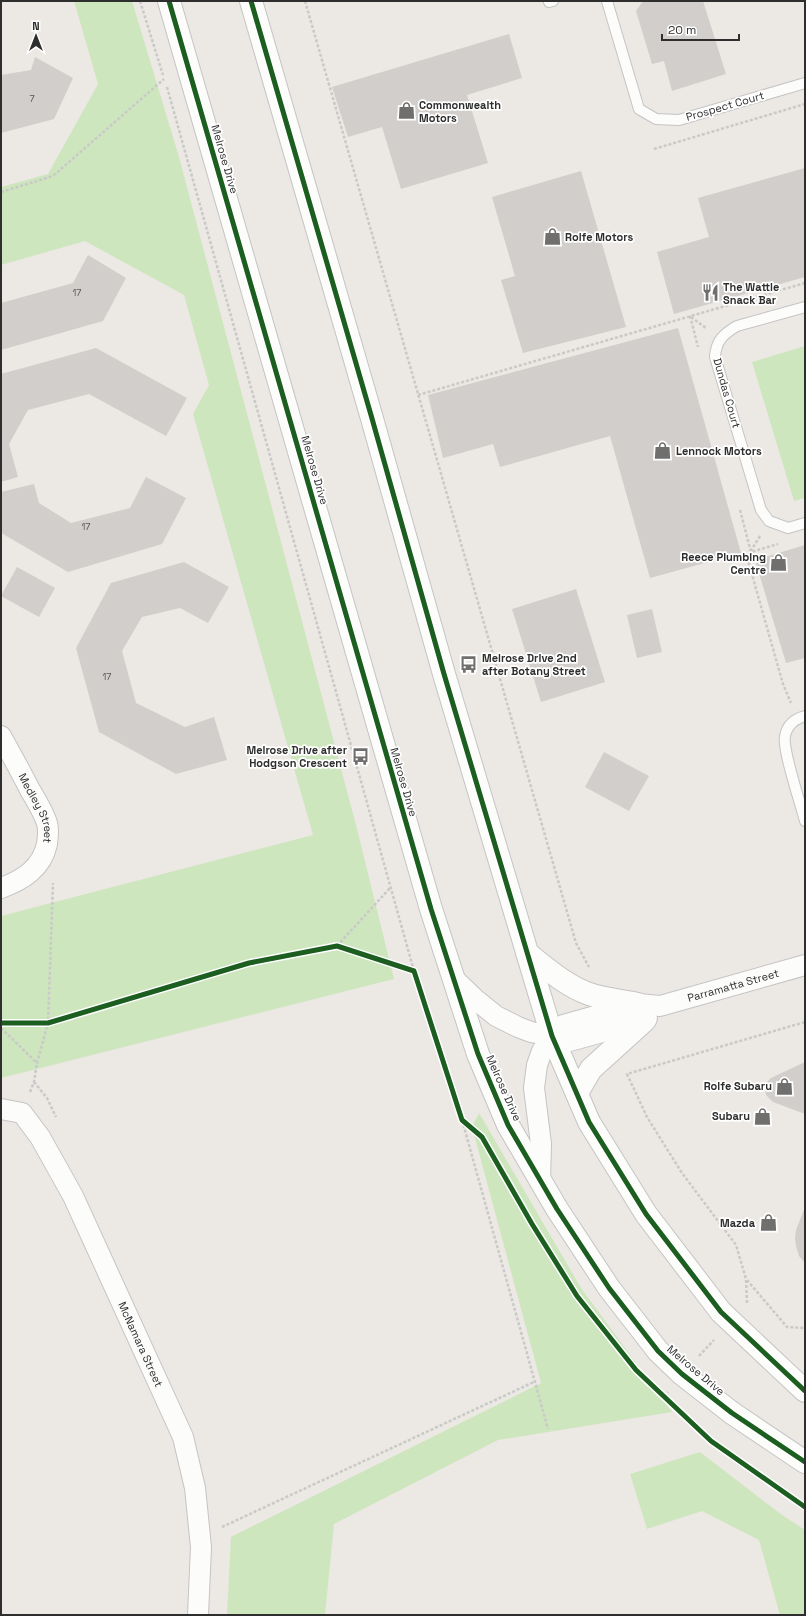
<svg xmlns="http://www.w3.org/2000/svg" width="806" height="1616" font-family="'Space Grotesk',sans-serif">
	<style>
		.green { fill: #cee6be }
		.building { fill: #d1cecb }
		.lines { fill: none; stroke-linecap: round; stroke-linejoin: round }
		.lane-casing { stroke: #c5c4c5; stroke-width: 12 }
		.street-casing { stroke: #c5c4c5; stroke-width: 22 }
		.secondary-casing { stroke: #c5c4c5; stroke-width: 24 }
		.path { stroke: #c9c9c8; stroke-width: 2.5; stroke-dasharray: 3 2; stroke-linecap: butt }
		.lane { stroke: #fcfcfb; stroke-width: 10 }
		.street { stroke: #fcfcfb; stroke-width: 20 }
		.secondary { stroke: #fcfcfb; stroke-width: 22 }
		.cycleway-casing { stroke: #fff; stroke-width: 8 }
		.cycleway { stroke: #1b5e20; stroke-width: 5 }
		.labels { text-anchor: middle; dominant-baseline: central; stroke-width: 3.5; stroke-linejoin: round; paint-order: stroke }
		.number-label { font-size: 9px; fill: #585857 }
		.poi-label { font-size: 11px; font-weight: bold; fill: #2e2e2e; stroke: #fff; text-anchor: start }
		.street-label { font-size: 11px; fill: #2e2e2e; stroke: #fff }
	</style>
	<rect width="100%" height="100%" fill="#ece8e4"/>
	<path class="green" d="M74,1h58l47,156 177,668 38,154 -393,99v-162l312,-81 -120,-421 16,-29 -25,-90 -99,-54 -84,24v-78l47,-13 50,-90z
		M805,346v152l-11,3 -42,-139z
		M479,1113l102,175 91,124 -174,28 -164,84 -9,91h-98l4,-78 310,-154 -69,-256z
		M700,1452l82,63 23,15v85h-25l-21,-75 -57,-29 -55,18 -17,-55z"/>
	<path class="building" d="M643,1h60l23,73 -54,17 -8,-30 -12,3 -16,-53z
		M509,34l13,44 -55,17 21,68 -87,26 -19,-62 -34,10 -16,-50z
		M35,57l38,21 -19,41 -53,14v-58l30,-5z
		M805,168v109l-131,37 -17,-62 52,-15 -11,-39z
		M581,171l45,156 -103,26 -22,-73 14,-4 -23,-79z
		M88,255l38,23 -23,43 -102,29v-47l72,-20z
		M678,328l63,225 -91,25 -40,-142 -110,31 -7,-23 -50,14 -15,-63z
		M96,348l91,50 -21,38 -77,-42 -61,16 -19,34 9,33 -17,5v-108z
		M146,477l40,21 -24,46 -94,28 -65,-38 -2,-4v-38l33,-8 5,19 32,20 59,-15z
		M805,545v113l-19,5 -31,-103z
		M184,562l45,25 -21,36 -28,-15 -38,9 -20,34 14,52 49,24 29,-10 13,43 -51,14 -77,-42 -23,-84 35,-65z
		M17,567l38,21 -16,29 -38,-21z
		M576,589l29,93 -64,20 -29,-93z
		M652,609l10,43 -25,6 -10,-43z
		M604,752l45,24 -20,35 -44,-24z
		M805,1062v52l-32,-12 -7,-7 -1,-7 1,-5 5,-5z
		M805,1207v56l-6,-7 -3,-10 -1,-8 1,-8z"/>
	<g class="lines">
		<defs>
			<path id="lane" d="M607,1l32,108 17,10 23,1 126,-37
				M549,2l4,-1
				M805,307l-68,19c-14,8 -21,15 -22,31l46,153 8,11 19,7 17,-5
				M805,716c-11,3 -18,9 -20,20 -3,13 16,69 20,85"/>
			<g id="street">
				<path id="s1" d="M1,736c10,18 20,36 29,54 6,10 13,21 17,33 2,7 1,14 0,21 -5,24 -24,36 -46,44"/>
				<path d="M453,978l22,21 21,17 22,11 13,5 21,4 14,6 79,-22 2,-2"/>
				<path id="s2" d="M1,1109l21,4 18,24 33,59 110,241 12,51 6,59 -3,68"/>
				<path id="s3" d="M540,1180l1,-36 -7,-56 3,-23 5,-14 10,-15 11,-11 46,-13 29,-8 22,2 145,-41"/>
			</g>
			<path id="secondary" d="M169,1l262,908 47,145 30,71 49,84 52,79 49,63 24,23 50,39 73,49
				M251,1l120,414 73,259 108,362 37,86 57,92 75,98 84,79
				M527,953c19,15 38,32 62,41 15,5 33,7 49,10
				M577,1093l14,-24 54,-49"/>
		</defs>
		<use href="#lane" class="lane-casing"/>
		<use href="#street" class="street-casing"/>
		<use href="#secondary" class="secondary-casing"/>
		<path class="path" d="M140,1l23,74
			M305,1l271,942 13,24
			M167,87l247,884
			M654,149l151,-45
			M1,192l52,-16 111,-97
			M690,316l8,31
			M691,317l15,11
			M418,395l387,-112
			M740,510l11,42 27,-8
			M760,536l-13,21 36,127 8,19
			M337,946l53,-58
			M1,1028l36,35 11,-40 5,-140
			M34,1082l13,16 9,19
			M30,1092l4,-10 3,-19
			M462,1120l86,309
			M747,1280l40,47 18,1
			M747,1303l-1,-24 -10,-34 -54,-72 -35,-56 -20,-43 178,-52
			M699,1356l15,-16
			M665,1397l3,-5
			M222,1527l314,-146"/>
		<use href="#lane" class="lane"/>
		<use href="#street" class="street"/>
		<use href="#secondary" class="secondary"/>
		<defs>
			<path id="cycleway" d="M169,1l262,908 47,145 30,71 49,84 52,79 49,63 24,23 50,39 73,49
				M251,1l120,414 73,259 108,362 37,86 57,92 75,98 84,79
				M1,1023h47l201,-60 88,-17 77,25 48,149 20,17 50,87 45,72 59,74 75,71 94,66"/>
		</defs>
		<use href="#cycleway" class="cycleway-casing"/>
		<use href="#cycleway" class="cycleway"/>
	</g>
	<defs>
		<symbol id="shop-bare" viewBox="-9 -9 18 18"><path d="M-5-2.5h2.3a2.7 3.5 0 0 1 5.4 0H5L5.5 6h-11ZM-1.5-2.5h3a1.5 2.3 0 0 0-3 0Z" fill="#706f6e" stroke="#fff" stroke-width="2.5" paint-order="stroke"/></symbol>
		<symbol id="restaurant-bare" viewBox="-9 -9 18 18"><path d="M-5-6h1v4h1v-4h1v4h1v-4h1v5L-1.5 .5V6h-2V.5L-5-1ZM5-6V6H3V1.5H1.5Q1.5-4 5-6Z" fill="#706f6e" stroke="#fff" stroke-width="2.5" paint-order="stroke"/></symbol>
		<symbol id="bus-bare" viewBox="-9 -9 18 18"><path d="M-5-6H5V4H4V6H2V4H-2V6H-4V4H-5ZM-3.5-4V0h7V-4ZM-3.5 1.2v1.5H-2V1.2ZM2 1.2v1.5H3.5V1.2Z" fill="#706f6e" stroke="#fff" stroke-width="2.5" paint-order="stroke"/></symbol>
	</defs>
	<g fill-rule="evenodd">
		<use href="#shop-bare" x="394" y="98" width="25" height="25"/>
		<use href="#shop-bare" x="540" y="224" width="25" height="25"/>
		<use href="#restaurant-bare" x="698" y="280" width="25" height="25"/>
		<use href="#shop-bare" x="650" y="438" width="25" height="25"/>
		<use href="#shop-bare" x="766" y="550" width="25" height="25"/>
		<use href="#bus-bare" x="456" y="652" width="25" height="25"/>
		<use href="#bus-bare" x="348" y="744" width="25" height="25"/>
		<use href="#shop-bare" x="772" y="1074" width="25" height="25"/>
		<use href="#shop-bare" x="750" y="1104" width="25" height="25"/>
		<use href="#shop-bare" x="756" y="1210" width="25" height="25"/>
	</g>
	<g class="labels">
		<g class="number-label">
			<text x="32" y="99">7</text>
			<text x="77" y="293">17</text>
			<text x="86" y="527">17</text>
			<text x="107" y="677">17</text>
		</g>
		<g class="poi-label">
			<text x="419" y="105">Commonwealth<tspan x="419" dy="13">Motors</tspan></text>
			<text x="565" y="237">Rolfe Motors</text>
			<text x="723" y="287">The Wattle<tspan x="723" dy="13">Snack Bar</tspan></text>
			<text x="676" y="451">Lennock Motors</text>
			<text x="766" y="557" text-anchor="end">Reece Plumbing<tspan x="766" dy="13">Centre</tspan></text>
			<text x="482" y="658">Melrose Drive 2nd<tspan x="482" dy="13">after Botany Street</tspan></text>
			<text x="347" y="750" text-anchor="end">Melrose Drive after<tspan x="347" dy="13">Hodgson Crescent</tspan></text>
			<text x="772" y="1086" text-anchor="end">Rolfe Subaru</text>
			<text x="750" y="1116" text-anchor="end">Subaru</text>
			<text x="755" y="1223" text-anchor="end">Mazda</text>
		</g>
		<g class="street-label">
			<text transform="translate(725 106) rotate(-16)">Prospect Court</text>
			<text transform="translate(225 159) rotate(74)">Melrose Drive</text>
			<text transform="translate(727 393) rotate(74)">Dundas Court</text>
			<text transform="translate(315 470) rotate(74)">Melrose Drive</text>
			<text transform="translate(404 782) rotate(74)">Melrose Drive</text>
			<text stroke="none"><textPath href="#s1" startOffset="81">Medley Street</textPath></text>
			<text stroke="none"><textPath href="#s3" startOffset="340">Parramatta Street</textPath></text>
			<text transform="translate(504 1088) rotate(66)">Melrose Drive</text>
			<text stroke="none"><textPath href="#s2" startOffset="282">McNamara Street</textPath></text>
			<text transform="translate(696 1370) rotate(40)">Melrose Drive</text>
		</g>
	</g>
	<rect width="806" height="1616" fill="none" stroke="#2e2e2e" stroke-width="4"/>
	<g transform="translate(36 36)" stroke="#ffffff" stroke-width="3" paint-order="stroke">
	<path d="M0-3L7 15L0 10L-7 15Z" fill="#2e2e2e"/>
	<text y="-6" font-size="11" font-weight="bold" text-anchor="middle" fill="#2e2e2e">N</text>
	</g>
	<path d="M662 34v6h77v-6" fill="none" stroke="#2e2e2e" stroke-width="2"/>
	<text x="668" y="34" font-size="12" fill="#2e2e2e" stroke="#ffffff" stroke-width="3" paint-order="stroke">20 m</text>
</svg>
